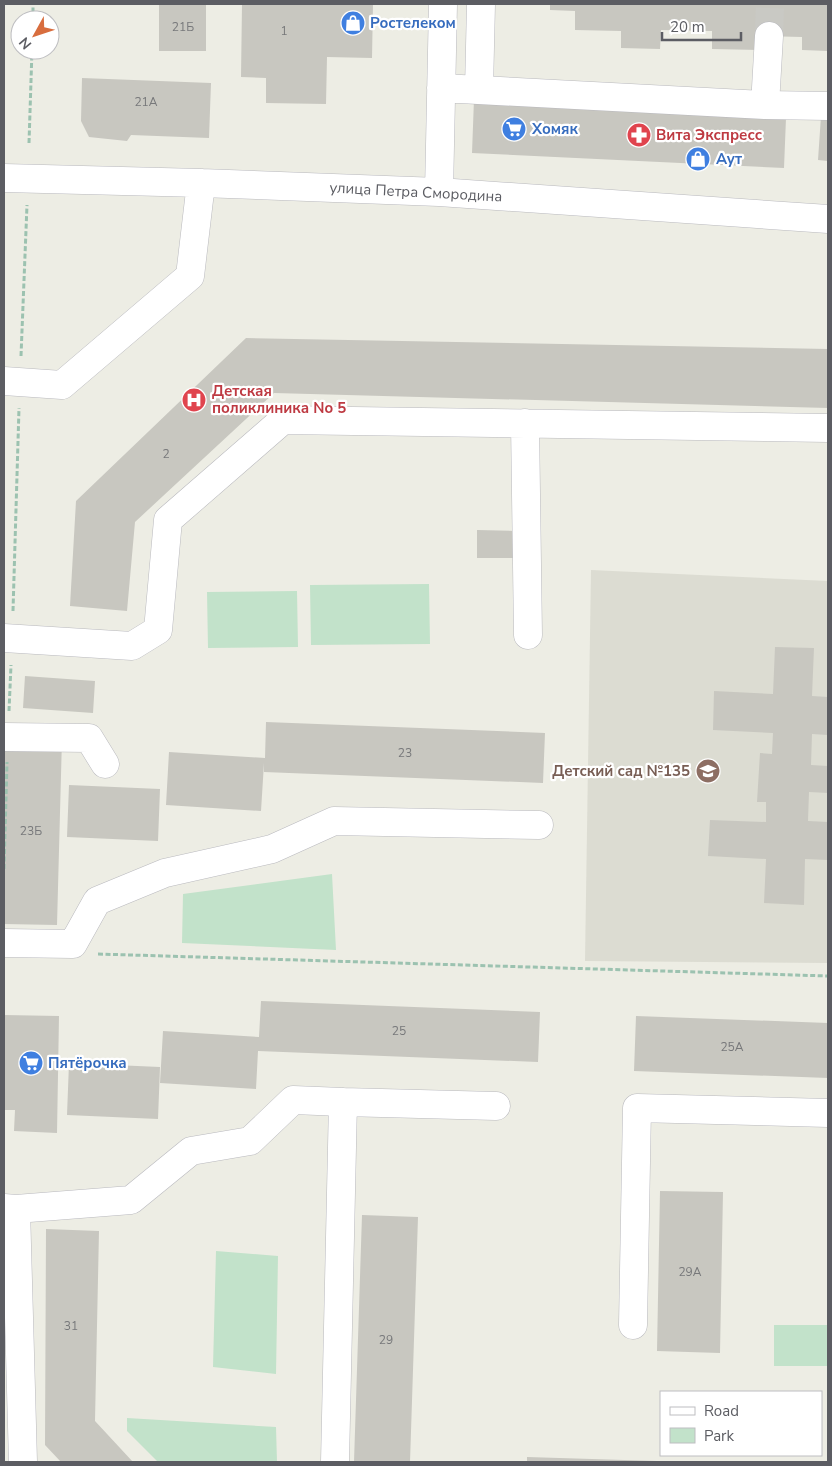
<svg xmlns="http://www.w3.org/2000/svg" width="832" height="1466" font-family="'Nunito Sans',sans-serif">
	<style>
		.education { fill: #dcdcd2 }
		.green { fill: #c2e2ca }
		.building { fill: #c8c7c0 }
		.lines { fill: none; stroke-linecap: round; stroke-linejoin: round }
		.minor-tunnel { stroke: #c9c9c4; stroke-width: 28; stroke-dasharray: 28 14; stroke-linecap: butt }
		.minor-casing { stroke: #b9b9be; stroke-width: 29 }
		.path { stroke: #9cc2b0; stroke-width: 3; stroke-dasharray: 5 2.5; stroke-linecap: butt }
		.minor { stroke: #fff; stroke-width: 28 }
		.labels { text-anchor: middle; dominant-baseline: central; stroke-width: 4.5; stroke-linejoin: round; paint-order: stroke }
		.number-label { font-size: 12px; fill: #77787a }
		.shop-label { font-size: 15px; font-weight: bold; fill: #366cbe; stroke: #fff; text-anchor: start }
		.health-label { font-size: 15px; font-weight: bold; fill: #be3a42; stroke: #fff; text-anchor: start }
		.street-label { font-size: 15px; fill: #5c5d63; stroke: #fff }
		.education-label { font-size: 15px; font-weight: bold; fill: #785e54; stroke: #fff; text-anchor: end }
	</style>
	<rect width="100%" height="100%" fill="#edede4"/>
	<path class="education" d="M591,570l237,11v382l-243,-2z"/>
	<path class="green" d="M429,584l1,60 -119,1 -1,-60z
		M297,591l1,56 -90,1 -1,-56z
		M332,874l4,76 -154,-7 1,-49z
		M216,1251l62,5 -2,118 -63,-7z
		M774,1325h54v41h-54z
		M127,1418l149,9 1,35h-119l-31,-31z"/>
	<path class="building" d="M159,4h47v47h-47z
		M242,4h131l-1,54 -45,-1 -1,47 -60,-1v-25l-25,-1z
		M550,4h278v47l-26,-1v-13l-42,-1 -1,14 -47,-1v-18l-51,-1 -1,19 -39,-1v-17l-46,-1v-19l-25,-1z
		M82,78l129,5 -2,55 -78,-3 -4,6 -38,-4 -8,-16z
		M474,99l312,19 -2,50 -312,-15z
		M821,116h7v45l-10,-1z
		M246,338l582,11v59l-554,-15 -139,129 -8,89 -57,-5 6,-105z
		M477,530l41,1v27h-41z
		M775,647l39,1 -2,48 16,1v38l-16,-1 -1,31 17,1v27l-19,-1 -1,29 20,1v38l-23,-1 -1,46 -40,-2 2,-44 -58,-3 2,-36 56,2v-20h-9l3,-49 12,1 1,-21 -60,-3 1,-39 59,3z
		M25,676l70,5 -2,32 -70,-5z
		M266,722l279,11 -2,50 -279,-11v-9l-3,48 -95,-6 3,-53 96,6z
		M4,736l58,2 -5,187 -53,-1z
		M69,785l91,4 -2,52 -91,-4z
		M261,1001l279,11 -2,50 -280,-11 -2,38 -96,-6 3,-52 96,6z
		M4,1015l55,1 -2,117 -43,-2 1,-21h-11z
		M636,1016l192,7v55l-194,-7z
		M69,1063l91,4 -2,52 -91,-4z
		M660,1191l63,1 -3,161 -63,-2z
		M362,1215l56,2 -8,245h-56z
		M46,1229l53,2 -4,190 38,41h-72l-16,-17z
		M527,1457l130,4v1h-130z"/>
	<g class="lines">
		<path class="minor-tunnel" d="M769,36l1,-32"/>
		<defs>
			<path id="minor" d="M441,88l324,17 63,1
				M479,89l2,-85
				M765,105l4,-69
				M4,178l197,5 238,9 389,27
				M439,192l4,-188
				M4,381l58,4 128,-109 11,-93
				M525,423l3,212
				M4,638l128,8 26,-16 10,-110 115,-100 545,8
				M4,737l85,1 16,26
				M4,943l69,1 24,-43 68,-28 107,-24 62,-28 205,4
				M4,1208l12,1 7,253
				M16,1209l115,-9 60,-49 59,-10 43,-41 50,2
				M633,1325l4,-217 191,5
				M335,1462l8,-360 153,4"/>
		</defs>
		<use href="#minor" class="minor-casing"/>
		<path class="path" d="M33,20v-16
			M29,143l3,-93
			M21,356l6,-151
			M13,611l6,-203
			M9,711l2,-46
			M4,869l3,-107
			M98,954l730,22"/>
		<use href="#minor" class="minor"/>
	</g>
	<defs>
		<symbol id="shop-disc" viewBox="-11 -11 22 22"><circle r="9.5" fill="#3f7fe0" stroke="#fff"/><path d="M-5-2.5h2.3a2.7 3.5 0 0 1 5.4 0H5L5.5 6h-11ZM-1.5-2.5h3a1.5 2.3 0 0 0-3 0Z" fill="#fff"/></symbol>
		<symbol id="supermarket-disc" viewBox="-11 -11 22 22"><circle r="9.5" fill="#3f7fe0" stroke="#fff"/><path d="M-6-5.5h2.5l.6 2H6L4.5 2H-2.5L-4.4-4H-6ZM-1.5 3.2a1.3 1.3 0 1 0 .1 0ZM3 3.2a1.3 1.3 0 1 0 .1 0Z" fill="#fff"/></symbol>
		<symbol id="pharmacy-disc" viewBox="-11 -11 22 22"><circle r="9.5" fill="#e0444e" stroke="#fff"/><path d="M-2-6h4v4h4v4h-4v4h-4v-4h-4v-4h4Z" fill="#fff"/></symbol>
		<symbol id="hospital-disc" viewBox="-11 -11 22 22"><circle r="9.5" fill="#e0444e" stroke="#fff"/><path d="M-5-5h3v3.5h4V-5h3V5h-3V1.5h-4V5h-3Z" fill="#fff"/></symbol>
		<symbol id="school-disc" viewBox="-11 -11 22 22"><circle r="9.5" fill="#8d6e63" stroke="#fff"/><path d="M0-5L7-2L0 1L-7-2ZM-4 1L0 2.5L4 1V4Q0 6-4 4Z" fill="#fff"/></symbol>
	</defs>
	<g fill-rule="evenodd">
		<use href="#shop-disc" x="339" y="9" width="28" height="28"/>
		<use href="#supermarket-disc" x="500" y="115" width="28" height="28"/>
		<use href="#pharmacy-disc" x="625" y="121" width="28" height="28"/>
		<use href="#shop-disc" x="684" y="145" width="28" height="28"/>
		<use href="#hospital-disc" x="180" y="386" width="28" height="28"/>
		<use href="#school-disc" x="694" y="757" width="28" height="28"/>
		<use href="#supermarket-disc" x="17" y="1049" width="28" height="28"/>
	</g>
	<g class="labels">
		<g class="number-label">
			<text x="183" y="27">21Б</text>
			<text x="284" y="31">1</text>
			<text x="146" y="102">21А</text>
			<text x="166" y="454">2</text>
			<text x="405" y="753">23</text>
			<text x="31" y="831">23Б</text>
			<text x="399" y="1031">25</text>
			<text x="732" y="1047">25А</text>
			<text x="690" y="1272">29А</text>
			<text x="71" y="1326">31</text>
			<text x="386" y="1340">29</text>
		</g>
		<g class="shop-label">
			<text x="370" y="23">Ростелеком</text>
			<text x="532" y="129">Хомяк</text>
			<text x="716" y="159">Аут</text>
			<text x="48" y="1063">Пятёрочка</text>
		</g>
		<g class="health-label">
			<text x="656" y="135">Вита Экспресс</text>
			<text x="212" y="391">Детская<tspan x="212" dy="17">поликлиника No 5</tspan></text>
		</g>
		<g class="street-label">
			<text transform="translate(416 192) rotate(3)">улица Петра Смородина</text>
		</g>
		<g class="education-label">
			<text x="690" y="771">Детский сад №135</text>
		</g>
	</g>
	<rect width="832" height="1466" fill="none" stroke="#5c5d63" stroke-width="10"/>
	<rect x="660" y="1391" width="162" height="65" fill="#ffffff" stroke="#bebec1"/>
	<rect x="670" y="1407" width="25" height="8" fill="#ffffff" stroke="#bebec1"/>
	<text x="704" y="1416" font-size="15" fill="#5c5d63">Road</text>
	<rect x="670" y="1428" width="25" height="15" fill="#c2e2ca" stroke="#bebec1"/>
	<text x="704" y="1441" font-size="15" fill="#5c5d63">Park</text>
	<g transform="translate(35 35) rotate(230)"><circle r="24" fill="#ffffff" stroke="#bebec1"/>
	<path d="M0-4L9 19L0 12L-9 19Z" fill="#d86d3e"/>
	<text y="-8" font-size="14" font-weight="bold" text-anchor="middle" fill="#5c5d63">N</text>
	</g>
	<path d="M662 32v8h79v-8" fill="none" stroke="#5c5d63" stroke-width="2.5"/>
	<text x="670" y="32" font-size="15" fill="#5c5d63" stroke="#ffffff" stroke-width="4" paint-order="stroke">20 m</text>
</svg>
